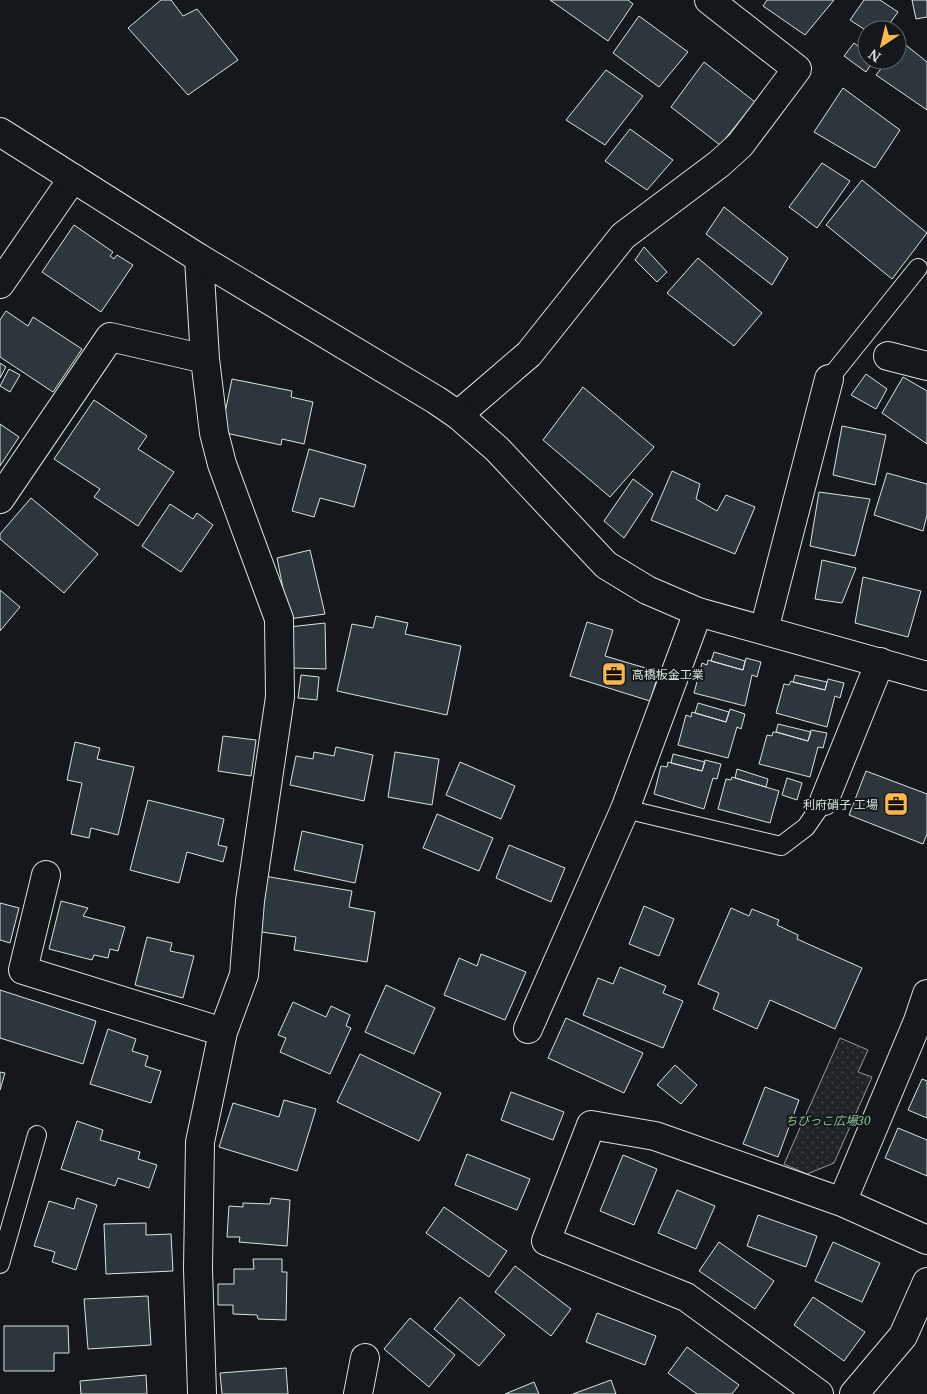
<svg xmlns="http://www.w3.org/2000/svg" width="927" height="1394" font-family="'Noto Serif','Noto Sans JP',serif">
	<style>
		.park { fill: url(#park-dots); stroke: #939e99 }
		.building { fill: #2c363c; stroke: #d8e6dc }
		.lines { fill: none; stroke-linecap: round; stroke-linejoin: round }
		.service-casing { stroke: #d8e6dc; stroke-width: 20 }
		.minor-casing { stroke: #d8e6dc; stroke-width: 30 }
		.tertiary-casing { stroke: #d8e6dc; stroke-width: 30 }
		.service { stroke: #14181c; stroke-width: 18 }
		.minor { stroke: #14181c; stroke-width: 28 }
		.tertiary { stroke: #14181c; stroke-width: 28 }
		.labels { text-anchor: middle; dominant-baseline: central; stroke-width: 4; stroke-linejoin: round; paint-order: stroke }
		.poi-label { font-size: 12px; fill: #d8e6dc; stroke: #14181c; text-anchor: start }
		.park-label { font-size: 12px; font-style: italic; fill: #8ac095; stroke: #14181c }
	</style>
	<defs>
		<pattern id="park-dots" width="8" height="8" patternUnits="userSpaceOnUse" patternTransform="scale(1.25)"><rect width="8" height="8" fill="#202428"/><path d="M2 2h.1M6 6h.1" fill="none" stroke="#404447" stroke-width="1.8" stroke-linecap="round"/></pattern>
	</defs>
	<rect width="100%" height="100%" fill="#14181c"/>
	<path class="park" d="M840,1038l28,12 -10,22 14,5 -38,86 -27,11 -23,-10z"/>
	<path class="building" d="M161,0h10l12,16 14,-7 41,51 -50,35 -60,-67z
		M550,0h78l5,4 -25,37z
		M767,0h67l-29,35 -42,-29z
		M864,0h16l18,12 -13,18h-18v1l-17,-11z
		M912,0h15v17l-11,2z
		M639,16l49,36 -29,35 -46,-34z
		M902,42l25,20v48l-51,-35 12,-15h9v-12z
		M854,43l13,10v7h7l-8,12 -22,-16z
		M704,62l51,40 -35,43 -49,-38z
		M606,70l37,26 -38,49 -39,-25z
		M843,88l57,42 -25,38 -61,-36z
		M630,129l43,31 -26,30 -42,-29z
		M822,163l28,18 -33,47 -28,-21z
		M862,180l65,53 -35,46 -66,-54z
		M724,207l64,51 -16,27 -66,-51z
		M74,225l39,27 -3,4 4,3 3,-4 16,10 -32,47 -59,-40z
		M644,247l23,25 -10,10 -22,-22z
		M698,258l64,55 -28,33 -67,-53z
		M6,311l22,15 5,-9 49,32 -29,43 -53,-35v-37z
		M0,363l6,4 -6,11z
		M9,369l11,6 -10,17 -10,-6z
		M866,374l21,15 -11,20 -25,-14z
		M903,377l24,14v53l-45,-31z
		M232,379l60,12 -1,6 22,5 -9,42 -22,-5 -1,6 -60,-13z
		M583,387l71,60 -44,50 -67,-57z
		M94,400l53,36 -9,13 36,23 -36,54 -44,-29 6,-8 -46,-30z
		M0,424l19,13 -19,29z
		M842,426l44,9 -11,50 -42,-10z
		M309,449l57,16 -12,42 -34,-9 -6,19 -22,-6z
		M672,471l28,13 -4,15 21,12 9,-16 29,12 -20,47 -84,-34z
		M887,473l40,11v31l-4,16 -49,-16z
		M633,479l20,15 -29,44 -20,-17z
		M819,492l51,7 -15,57 -45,-10z
		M31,498l67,56 -34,39 -64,-54v-5z
		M170,504l23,15 4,-6 16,12 -32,47 -39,-26z
		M310,550l15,64 -36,5 -12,-61z
		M822,560l34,8 -14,35 -27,-4z
		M863,577l58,14 -13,46 -53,-14z
		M0,590l20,17 -20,24z
		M376,616l32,7 -3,11 56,12 -14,69 -110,-24 15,-67 21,4z
		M587,622l26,8 -8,26 54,16 -9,29 -80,-25z
		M325,623l1,46 -33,-1 -4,-41z
		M714,652l31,9 -2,9 -32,-9z
		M746,658l15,4 -4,15 -5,-2 -7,31 -51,-13 8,-30 5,2 1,-5 35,10z
		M301,675l18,2 -2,23 -19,-2z
		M795,675l32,7 -2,8 -32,-8z
		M828,679l16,4 -4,15 -5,-2 -8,31 -51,-14 8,-29 5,1 2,-4 2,1 32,8z
		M698,703l31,9 -3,10 -31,-9z
		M730,709l15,5 -4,15 -4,-2 -9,31 -50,-13 8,-30 5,2 1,-5 34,10z
		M778,724l33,8 -3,9 -32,-9z
		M811,730l16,3 -4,15 -5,-1 -8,30 -51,-13 8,-29 5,1 1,-4h3l32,9z
		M223,736l33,4 -5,36 -33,-5z
		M75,742l25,6 -3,11 37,8 -16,68 -27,-7 -2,10 -18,-4 11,-51 -15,-3z
		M336,747l37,8 -9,46 -74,-16 6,-29 17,3 1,-7 20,4z
		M395,752l44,7 -7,46 -44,-8z
		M673,754l32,8 -3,9 -31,-8z
		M705,760l16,4 -4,15 -4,-1 -9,31 -50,-15 7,-28 6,1 1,-5 34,9z
		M460,762l55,24 -14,33 -55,-24z
		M737,769l31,10 -2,8 -31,-9z
		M866,771l61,23v40l-4,10 -74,-29z
		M732,777l47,14 -9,32 -52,-14 8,-30 5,1z
		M787,778l15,5 -5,17 -15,-5z
		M148,800l76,19 -6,26 9,2 -4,15 -36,-10 -8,31 -49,-13z
		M437,814l56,24 -14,33 -56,-23z
		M302,831l61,14 -8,38 -61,-13z
		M509,845l56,23 -14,34 -55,-24z
		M264,876l88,15 -3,16 26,5 -8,50 -73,-12 2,-13 -41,-6z
		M61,901l27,7 -5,8 42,11 -7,24 -8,-2 -2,9 -14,-3 -2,5 -43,-11z
		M0,903l19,5 -9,35 -10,-3z
		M644,906l30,13 -15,37 -30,-12z
		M731,908l18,8 3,-7 27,11 -2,5 21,10 -1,4 65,29 -27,61 -65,-29 -13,29 -44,-20 6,-16 -21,-9z
		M147,937l25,6 -2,8 24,5 -11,42 -48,-13z
		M481,954l45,18 -21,48 -61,-25 15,-37 18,8z
		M620,967l46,19 -3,7 20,8 -20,47 -80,-33 15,-37 15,6z
		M386,985l49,23 -21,46 -49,-22z
		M0,990l96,31 -13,43 -83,-26z
		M293,1002l33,15 5,-11 19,9 -4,11 5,2 -21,46 -50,-22 6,-14 -8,-3z
		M566,1018l77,35 -19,40 -76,-35z
		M108,1029l28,10 -4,12 16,5 -3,10 16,5 -10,32 -61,-19z
		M360,1054l81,39 -22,48 -82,-39z
		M675,1065l22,20 -16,19 -24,-19z
		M0,1072l5,1 -5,17z
		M922,1079l5,2v37l-19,-8z
		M765,1087l34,13 -21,57 -35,-13z
		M511,1092l53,20 -11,28 -52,-20z
		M284,1100l32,9 -19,62 -78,-24 14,-44 46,14z
		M77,1121l26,9 -3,10 40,12 -2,7 19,6 -8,23 -31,-10 -3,8 -54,-17z
		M898,1128l29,12v36l-42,-18z
		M467,1154l63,25 -13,31 -62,-25z
		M623,1155l34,14 -23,56 -34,-14z
		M677,1190l38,16 -19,43 -38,-16z
		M77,1198l20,7 -21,65 -24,-8 3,-10 -21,-6 15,-45 25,8z
		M271,1198l19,2 -3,46 -48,-4 1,-5h-13l2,-31 14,1v-4l27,1z
		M444,1207l63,44 -18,26 -63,-44z
		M758,1215l59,21 -11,31 -59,-21z
		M146,1223v12l25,-1 2,37 -67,3 -2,-50z
		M719,1242l55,39 -19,28 -56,-38z
		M833,1242l47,21 -18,39 -47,-21z
		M253,1259h29v13h5l-1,48 -28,-1 -1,-4 -24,-1v-9h-15v-21h16v-15h20z
		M515,1266l56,43 -20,27 -56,-44z
		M148,1296l3,49 -63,4 -4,-50z
		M460,1297l45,38 -26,31 -45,-37z
		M813,1297l52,35 -21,29 -50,-36z
		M597,1313l59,23 -11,29 -59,-23z
		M410,1318l45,37 -26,32 -45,-38z
		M4,1326h64l1,27h-15v18h-50z
		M687,1347l52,38 -7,9h-35l-29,-21z
		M286,1368l2,26h-66l-2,-21z
		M146,1375l1,19h-66l-1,-13z
		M611,1380l5,14h-43z
		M534,1382l5,12h-34z"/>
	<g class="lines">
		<defs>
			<path id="service" d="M829,379l89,-111
				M625,809l156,37 25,-19 18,-26
				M0,1264l37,-129"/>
			<path id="minor" d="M199,258l6,101 9,74 8,31 57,155 1,78 -30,204 -6,74 -21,57 -23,110 -2,127 4,125
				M0,284l73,-106
				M888,356l39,10
				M458,415l71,-61 94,-118 96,-72 21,-19 57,-76 -88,-69
				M0,499l110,-162 95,22
				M764,630l65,-251
				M824,801l56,-139
				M46,875l-23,95 200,62
				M528,1029l97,-220 73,-197
				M842,1202l76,-181 9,-27
				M358,1394l7,-36
				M819,1394l-133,-97 -140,-56 45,-116 64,11 187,66 85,38
				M854,1394l49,-58 24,-54"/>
			<path id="tertiary" d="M0,132l199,126 237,142 22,15 39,34 109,116 41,25 51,22 229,64"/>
		</defs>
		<use href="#service" class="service-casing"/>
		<use href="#minor" class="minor-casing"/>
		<use href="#tertiary" class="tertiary-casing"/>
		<use href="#service" class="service"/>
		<use href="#minor" class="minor"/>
		<use href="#tertiary" class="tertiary"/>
	</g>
	<defs>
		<symbol id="office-square" viewBox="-11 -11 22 22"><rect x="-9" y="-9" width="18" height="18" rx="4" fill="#ffb74d" stroke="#14181c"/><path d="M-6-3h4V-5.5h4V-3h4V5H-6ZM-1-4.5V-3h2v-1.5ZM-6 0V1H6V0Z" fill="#111"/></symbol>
	</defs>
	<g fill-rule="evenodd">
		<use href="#office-square" x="600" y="660" width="28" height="28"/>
		<use href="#office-square" x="882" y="790" width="28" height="28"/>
	</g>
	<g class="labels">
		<g class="poi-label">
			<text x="632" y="674">高橋板金工業</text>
			<text x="878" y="804" text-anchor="end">利府硝子 工場</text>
		</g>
		<g class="park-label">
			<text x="828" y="1120">ちびっこ広場30</text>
		</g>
	</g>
	<g transform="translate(882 45) rotate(215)"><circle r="24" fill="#14181c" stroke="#626a69"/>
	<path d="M0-4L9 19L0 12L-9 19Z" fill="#ffb74d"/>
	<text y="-8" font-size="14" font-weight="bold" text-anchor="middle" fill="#d8e6dc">N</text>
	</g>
</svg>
